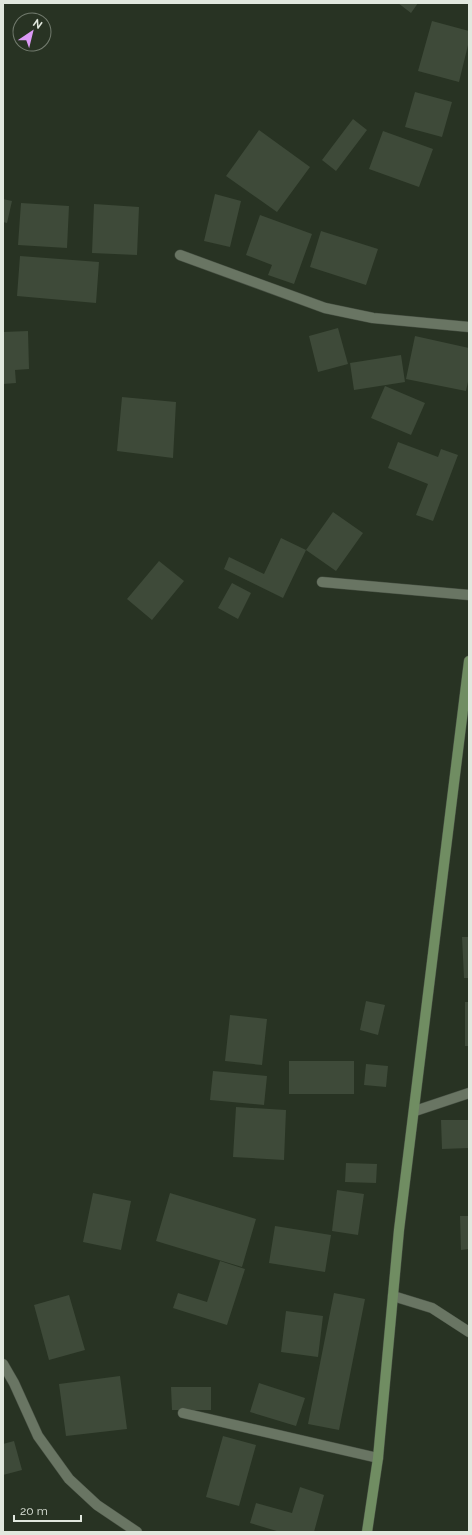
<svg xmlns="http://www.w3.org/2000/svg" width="472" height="1535" font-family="Raleway,sans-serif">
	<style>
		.building { fill: #3e4a39 }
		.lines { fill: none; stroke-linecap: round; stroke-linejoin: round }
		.street-casing { stroke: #475043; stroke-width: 11 }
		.secondary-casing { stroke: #475043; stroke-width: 11 }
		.street { stroke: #697563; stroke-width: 10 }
		.secondary { stroke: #708d62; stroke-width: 10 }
	</style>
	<rect width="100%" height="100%" fill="#283323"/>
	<path class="building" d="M398,3h20l-7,10z
		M432,21l37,10v10l-10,41 -41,-11z
		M415,92l37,10 -10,35 -37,-10z
		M353,119l14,11 -31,41 -14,-11z
		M259,130l51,37 -33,45 -51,-36z
		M383,131l50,18 -14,38 -50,-18z
		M215,194l26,7 -11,46 -26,-6z
		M3,199l9,2 -5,22 -4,-1z
		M21,203l48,3 -2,42 -49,-3z
		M94,204l45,3 -2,48 -45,-2z
		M260,215l52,19 -18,50 -26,-9 4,-10 -26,-10z
		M321,231l57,18 -12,36 -56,-18z
		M20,256l79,6 -3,41 -79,-7z
		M338,328l10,36 -30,8 -9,-36z
		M28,331l1,38 -14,1 1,13 -13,1v-52z
		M415,336l54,12v29l-3,14 -60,-12z
		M401,355l4,27 -51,8 -4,-27z
		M385,386l40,17 -14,32 -40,-17z
		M122,397l54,5 -3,56 -56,-7z
		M398,442l40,15 3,-8 17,6 -25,66 -17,-6 12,-31 -40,-16z
		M333,512l30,21 -27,38 -30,-21z
		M281,538l25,12 -23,48 -59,-29 5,-12 35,17z
		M159,561l25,20 -32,39 -25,-21z
		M232,583l19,10 -13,26 -20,-11z
		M462,937h7v41h-5z
		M366,1001l19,4 -7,30 -18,-5z
		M465,1002h4v44h-4z
		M230,1015l37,4 -5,46 -37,-4z
		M289,1061h65v33h-65z
		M366,1064l22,2 -2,21 -22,-2z
		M213,1071l54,5 -3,29 -54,-5z
		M236,1107l50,3 -2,50 -51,-3z
		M441,1120h27l1,28 -27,1z
		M346,1163l31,1 -1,19 -31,-1z
		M337,1190l27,4 -6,41 -26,-4z
		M93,1193l38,8 -10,49 -38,-8z
		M170,1193l86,26 -14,48 -86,-26z
		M460,1216h9v33l-8,1z
		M275,1226l56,9 -6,37 -56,-9z
		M220,1261l25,8 -18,56 -54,-17 5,-15 29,9z
		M334,1293l31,6 -26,131 -31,-6z
		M69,1295l16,55 -36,10 -15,-55z
		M286,1311l37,5 -5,41 -37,-5z
		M120,1376l7,53 -61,7 -7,-52z
		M259,1383l46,15 -9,28 -46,-14z
		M171,1387h40v23h-39z
		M223,1436l33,9 -17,61 -33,-9z
		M14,1441l8,29 -19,5v-31z
		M300,1487l24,8 -10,37h-34l-30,-9 6,-20 36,10z"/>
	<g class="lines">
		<defs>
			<path id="street" d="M180,255l145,53 48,10 96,9
				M322,582l147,13
				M415,1111l54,-18
				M393,1296l39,12 37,24
				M3,1364l11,19 24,53 31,43 28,26 40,27
				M183,1413l195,45"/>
			<path id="secondary" d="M367,1532l11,-74 21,-228 70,-569"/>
		</defs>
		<use href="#street" class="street-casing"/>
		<use href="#secondary" class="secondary-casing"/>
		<use href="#street" class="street"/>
		<use href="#secondary" class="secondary"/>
	</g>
	<rect width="472" height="1535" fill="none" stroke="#e1e8de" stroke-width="8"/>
	<g transform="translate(32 32) rotate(35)"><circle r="19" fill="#283323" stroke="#727b6e"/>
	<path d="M0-3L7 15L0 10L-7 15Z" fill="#db99f5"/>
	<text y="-6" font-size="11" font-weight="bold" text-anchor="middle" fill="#e1e8de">N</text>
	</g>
	<path d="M14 1515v6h67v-6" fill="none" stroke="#e1e8de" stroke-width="2"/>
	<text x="20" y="1515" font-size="12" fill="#e1e8de" stroke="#283323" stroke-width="3" paint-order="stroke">20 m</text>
</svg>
